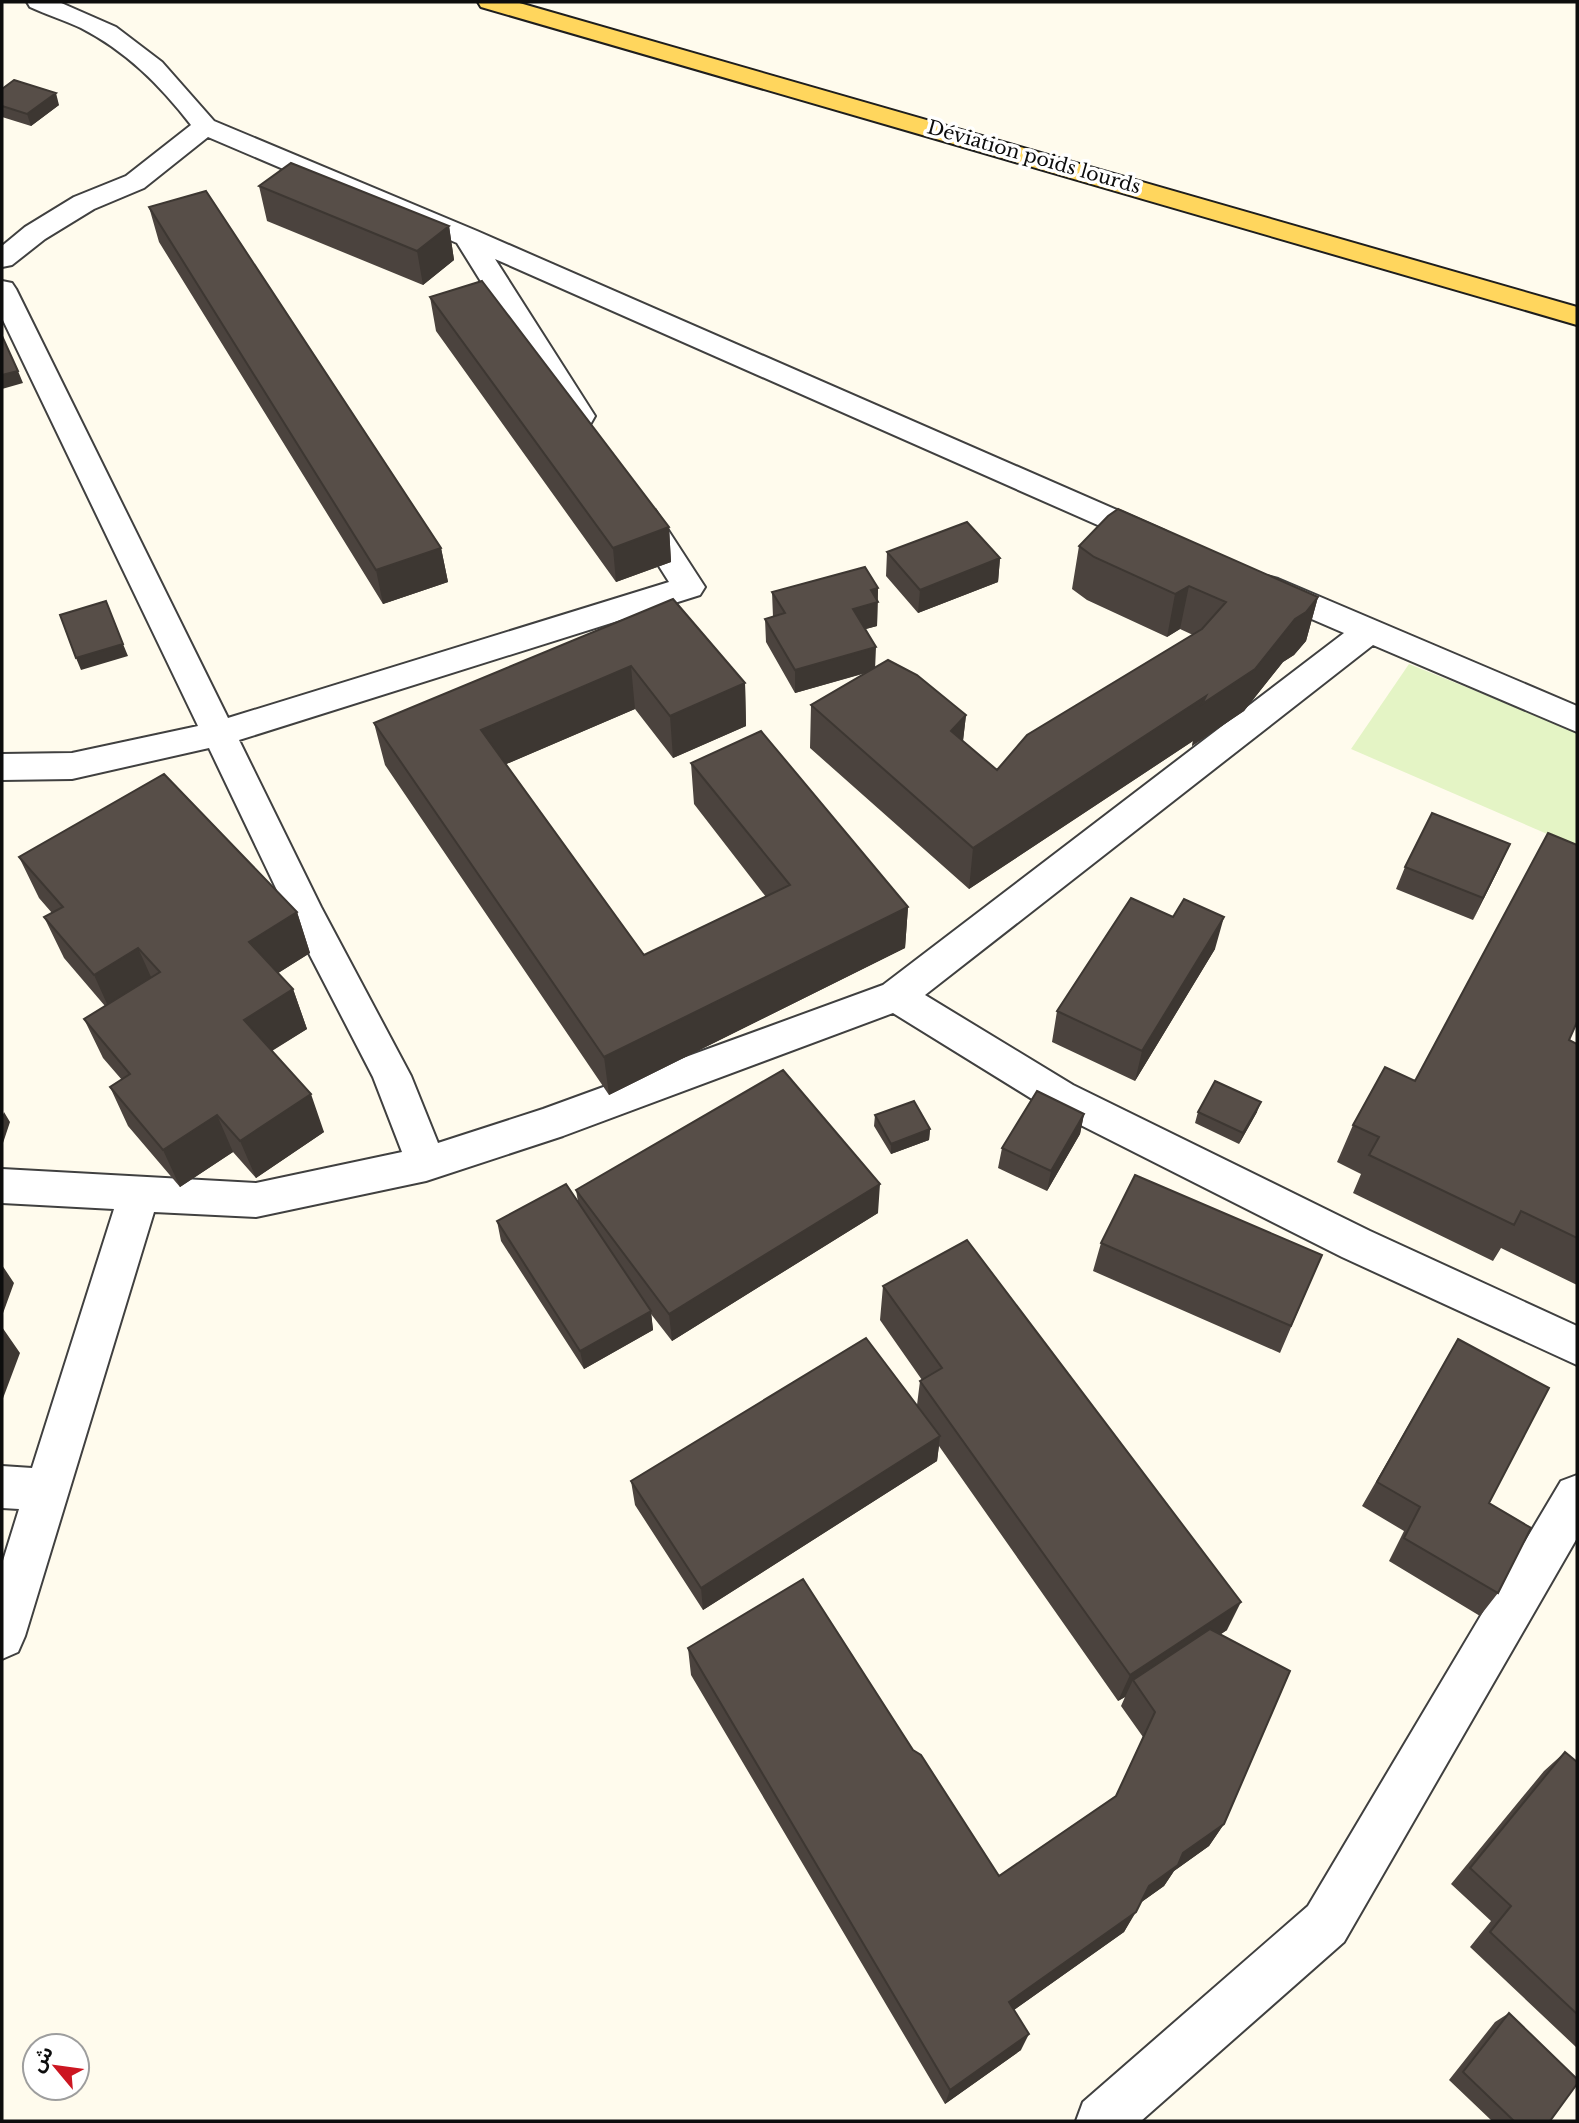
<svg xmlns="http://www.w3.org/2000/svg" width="1579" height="2123" font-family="'Libre Baskerville','Noto Sans Arabic',serif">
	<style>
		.pitch { fill: #e4f4c5 }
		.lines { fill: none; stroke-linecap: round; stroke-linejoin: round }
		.street-casing { stroke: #404040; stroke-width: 4 }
		.primary-casing { stroke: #1e1e1e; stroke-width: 4 }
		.street { fill: #fff; fill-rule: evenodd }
		.primary { fill: #ffd65d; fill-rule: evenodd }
		.wall { fill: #4b433e }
		.shaded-wall { fill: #3d3732 }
		.building { fill: #574e48; stroke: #3d3732; stroke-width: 2 }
		.labels { text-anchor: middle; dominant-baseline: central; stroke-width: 7; stroke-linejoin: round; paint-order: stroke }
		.far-street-label { font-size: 19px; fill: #0d0d0d; stroke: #fff }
	</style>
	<rect width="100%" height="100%" fill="#fffbed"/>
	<path class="pitch" d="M1409,664l168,68v110l-2,4 -224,-97z"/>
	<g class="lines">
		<defs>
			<path id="street" d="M27,2h32l57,25 46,35 52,59 263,110 688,300 5,7 -5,7 -11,4 -11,-4 -648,-286 100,157 -4,7 -11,2 -11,-2 -112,-180 -249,-106 -64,51 -50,21 -49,30 -33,26 -10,2v-21l23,-19 49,-30 52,-21 65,-51c-31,-40 -65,-74 -110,-97 -17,-8 -34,-13 -51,-21z
				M2,281l10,2 4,6 212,429 441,-136 -41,-65 5,-7 11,-3 11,3 50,77 -5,8 -461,145 82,167 90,169 27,67 105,-34 340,-124 461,-352 -88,-38 -5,-8 5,-8 11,-3 11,3 299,127v26l-204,-87 -448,350 148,90 297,146 207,95v39l-235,-108 -297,-150 -152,-94 -330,123 -137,45 -170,36 -102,-5 -129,424 -7,16 -16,7v-95l17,-55 -17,-1v-42l30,2 82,-259 -112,-6v-34l254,14 146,-31 -29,-75 -88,-170 -76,-159 -137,31 -70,1v-26l70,-1 126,-27 -196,-408z
				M1577,1475v63l-233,404 -203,179h-65l7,-19 225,-196 253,-425z"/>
			<path id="primary" d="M478,2h38l1061,305v18l-1096,-318z"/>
		</defs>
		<use href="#street" class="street-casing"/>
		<use href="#primary" class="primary-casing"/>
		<use href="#street" class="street"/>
		<use href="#primary" class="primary"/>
	</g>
	<path class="wall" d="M2,89l57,16 -28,21 -29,-9z
		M259,186l190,40 5,34 -31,25 -156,-64z
		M149,207l292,341 7,34 -65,22 -224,-362z
		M430,297l239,230 2,35 -55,20 -180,-251z
		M1079,546l239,51 -12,44 -12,14 -11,7 -39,49 -52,35 1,-5 -224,148 -159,-141 1,-43 55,-32 -71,20 -29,-51 -1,-23 8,-2 -1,-25 106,-4 -1,38 -12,3 10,38 91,48 -3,26 34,29 196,-135 -13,-6 -13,8 -80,-37 -15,-11z
		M887,552l113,6 -2,24 -80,31 -32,-37z
		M673,599l72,84 1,43 -73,32 -38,-49 -129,55 138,191 122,-58 -72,-93 -3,-41 217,144 -3,41 -296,147 -224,-330 -11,-42z
		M19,857l278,55 13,41 -32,20 15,16 14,40 -35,22 52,81 -68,46 -23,-26 -53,35 -52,-61 -18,-39 12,-7 -19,-22 -19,-39 21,-13 -41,-48 -20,-41 8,-4 -13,-15z
		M1500,866l-27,54 -77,-31 9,-22z
		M1173,917l42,32 -80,132 -83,-39 5,-31z
		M1569,1040l7,3 1,-1v243l-76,-37 -8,13 -140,-68 8,-19 -24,-12 16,-37 62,-44z
		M1198,1112h59l-18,32 -44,-21z
		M1084,1114l-4,20 -33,57 -49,-23 4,-20z
		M875,1115l55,14 -1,11 -38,14 -17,-28z
		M576,1190l302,23 -206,128 -21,-27 2,16 -69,39 -83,-128 -4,-20 81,-19z
		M1101,1243l221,12 -42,98 -187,-82z
		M883,1286l344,344 -6,4 3,190 -15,22 -35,25 -10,15 -24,17 -16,29 -110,78 7,40 -76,54 -254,-429 -3,-27 225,102 86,126 117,-80 27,-59 -22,-31 4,-9 -7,4 -179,-255 -2,15 -234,149 -68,-105 -4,-24 286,-76 3,-24 2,-1 -42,-60z
		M1458,1339l31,164 9,90 -18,23 -91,-55 15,-30 -42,-25z
		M1565,1752l12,10v286l-107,-101 21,-26 -40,-37 93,-113z
		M1509,2013l41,108h-58l-43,-41 46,-58z"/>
	<path class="shaded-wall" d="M56,93l3,12 -28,21 -4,-12z
		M449,226l5,34 -31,25 -6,-34z
		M18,371l5,12 -21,6v-14z
		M669,527l2,35 -55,20 -3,-34z
		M441,548l7,34 -65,22 -7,-34z
		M1000,558l-2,24 -80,31 2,-23z
		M1189,586l-9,43 -13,8 8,-43z
		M878,588l-1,38 -25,7 1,-24 18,-19z
		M1318,597l-12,44 -12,14 -11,7 -39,49 -52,35 1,-5 -224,148 4,-41z
		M123,644l5,12 -47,14 -5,-12z
		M876,647l-1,23 -80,23v-23z
		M631,666l4,43 -147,63 -7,-42z
		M745,683l1,43 -73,32 -3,-42z
		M966,715l-5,42 -10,-26z
		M1510,844l-10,22 -27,54 10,-22z
		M908,907l-3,41 -296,147 -5,-38z
		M297,912l13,41 -46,29 -15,-40z
		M1224,917l-9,32 -80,132 7,-30z
		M138,948l18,40 -44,27 -18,-40z
		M293,989l14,40 -49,30 -14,-39z
		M311,1094l13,38 -68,46 -16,-37z
		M1261,1102l-4,10 -18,32 4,-11z
		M4,1112l6,10 -8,24v-29z
		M1084,1114l-4,20 -33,57 4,-20z
		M217,1115l16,37 -53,35 -17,-37z
		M930,1129l-1,11 -38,14v-10z
		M880,1184l-2,29 -206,128 -3,-27z
		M2,1265l12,18 -12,33z
		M651,1311l2,19 -69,39 -4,-18z
		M2,1327l18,26 -18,48z
		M940,1436l-3,25 -234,149 -2,-22z
		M1241,1602l-14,28 -88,58 -6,-8 -8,17 -7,4 12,-26z
		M1224,1824l-15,22 -35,25 -10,15 -28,20 13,-20 34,-33z
		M1136,1912l-12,20 -123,87 8,-17z
		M1029,2034l-8,16 -76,54 5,-14z"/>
	<path class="building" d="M14,80l42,13 -29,21 -25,-8v-17z
		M291,163l158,63 -32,25 -158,-65z
		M206,191l235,357 -65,22 -227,-363z
		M482,281l187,246 -56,21 -183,-251z
		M2,336l16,35 -16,4z
		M1118,509l200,88 -12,15 -11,7 -40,50 -53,35 4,-8 -233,152 -162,-143 77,-45 29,15 49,40 -15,16 46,39 30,-35 175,-106 24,-27 -37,-16 -14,8 -81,-37 -15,-11 29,-30z
		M967,522l33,36 -80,32 -33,-38z
		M865,567l13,21 -7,2 7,12 -25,7 23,38 -81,23 -30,-51 20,-6 -13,-21z
		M673,599l72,84 -75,33 -39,-50 -150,64 163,225 146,-70 -99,-122 70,-32 147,176 -304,150 -230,-334z
		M106,601l17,43 -47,14 -16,-43z
		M164,774l133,138 -48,30 44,47 -49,31 67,74 -71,47 -23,-26 -54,35 -53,-63 20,-13 -46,-55 76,-47 -22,-24 -44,27 -50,-58 19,-10 -44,-50z
		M1432,813l78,31 -27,54 -78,-31z
		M1548,833l29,12v177l-8,18 8,4v194l-56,-27 -7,14 -145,-70 10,-18 -26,-12 32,-58 30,14z
		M1131,898l42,19 11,-18 40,18 -82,134 -85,-40z
		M783,1070l97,114 -211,130 -93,-124z
		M1215,1081l46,21 -18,31 -45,-21z
		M1037,1091l47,23 -33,57 -49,-23z
		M914,1101l16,28 -39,15 -16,-29z
		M1135,1175l187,80 -31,71 -190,-83z
		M566,1184l85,127 -71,40 -83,-130z
		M967,1240l274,362 -111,73 -210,-294 22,-13 -59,-82z
		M866,1338l74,98 -239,152 -70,-107z
		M1458,1339l91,49 -60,115 42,25 -33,65 -94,-55 16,-31 -43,-25z
		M803,1579l110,171 8,5 78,121 117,-80 39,-84 -22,-32 77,-51 80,42 -66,153 -41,29 -5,12 -29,21 -13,26 -127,90 20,32 -79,56 -262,-442z
		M1565,1752l12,10v252l-87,-82 21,-26 -41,-38z
		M1509,2013l68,66v5l-27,37h-36l-51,-49z"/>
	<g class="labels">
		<g class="far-street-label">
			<text transform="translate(1034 157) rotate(16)">Déviation poids lourds</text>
		</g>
	</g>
	<rect width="1579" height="2123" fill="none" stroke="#0d0d0d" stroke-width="7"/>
	<g transform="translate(56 2067) rotate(299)"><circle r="33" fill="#ffffff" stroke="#9e9e9e" stroke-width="2"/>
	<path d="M0-5L12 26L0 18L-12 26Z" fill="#cc1621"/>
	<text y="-10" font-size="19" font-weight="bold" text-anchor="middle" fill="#0d0d0d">ش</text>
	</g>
</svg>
